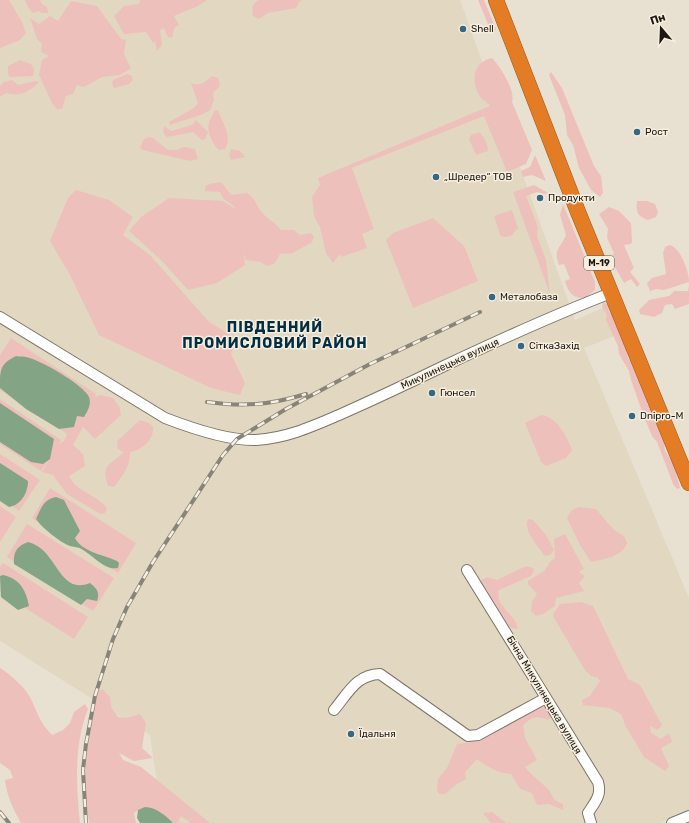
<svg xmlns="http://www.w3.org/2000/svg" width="689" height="823" font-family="Rubik,sans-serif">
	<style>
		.built { fill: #e2d7c0 }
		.green { fill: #eec0bb }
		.water { fill: #84a585 }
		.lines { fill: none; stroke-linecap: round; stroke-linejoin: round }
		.minor-casing { stroke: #7c7567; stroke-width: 12 }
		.highway-casing { stroke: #9d591e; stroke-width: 16 }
		.minor { stroke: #fff; stroke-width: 10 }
		.highway { stroke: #e37c25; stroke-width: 15 }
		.rail-casing { stroke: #898479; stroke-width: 4 }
		.rail { stroke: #f6eede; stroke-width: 2.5; stroke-dasharray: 8; stroke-linecap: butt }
		.poi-dot { fill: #356885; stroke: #f6eede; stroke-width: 1.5 }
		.labels { text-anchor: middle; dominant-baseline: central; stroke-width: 3; stroke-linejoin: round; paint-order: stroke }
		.shield { fill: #f6eede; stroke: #5c584e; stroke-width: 1 }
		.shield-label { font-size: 9px; font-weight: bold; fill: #1a1711 }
		.poi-label { font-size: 10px; fill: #1a1711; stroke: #f6eede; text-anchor: start }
		.street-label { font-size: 10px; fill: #1a1711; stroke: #f6eede }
		.district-label { font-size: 14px; font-weight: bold; letter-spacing: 1px; fill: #022e44; stroke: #f6eede }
	</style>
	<rect width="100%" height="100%" fill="#e8e1d1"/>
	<path class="built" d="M0,0h460l115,320 44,-19 11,29 -46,18 105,250v212l-29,13h-494l-4,-6 -12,-82 -150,-94z"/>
	<path class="green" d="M0,0h9l14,24 3,9 -6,7 -20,8z
		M25,0h15l2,4 5,3 1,6h-6l-3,-2 -6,2 -5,-6z
		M140,0h67l-9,6 -24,10 5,9 -5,3 -2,10 -4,-1 -4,-9 -4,2 2,15 -5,6 -2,-10 -2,2 -7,-11 -22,2 -10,-18 10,-10 15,-2z
		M259,0h44l-3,1 -4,7 -28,5 -9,6 -6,-3c-1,-7 -2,-12 6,-16z
		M478,0h6l12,29 -2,4 -4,-4z
		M71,1l26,5 24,33 5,1 -2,14 7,14 -11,7 -18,2 -18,10 -7,-2 -4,9 -7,2 -4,13h-5l-5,-6 -13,-28 3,-15 7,-4 -8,-4 1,-8 -5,-5 -7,-21 9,6 11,-8 8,5z
		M492,58c8,8 24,33 20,44l20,48 -6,14 -19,8 -23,-56 -132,52 22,61 -12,5 5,14 -26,9 -1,-3 -7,9 -7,-10 -6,-26 -6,-11 -2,-19 8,-12 -2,-7 172,-72c-3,-5 -9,-6 -11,-11 -8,-16 -6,-33 13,-37z
		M20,60l11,4 3,5 -1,7 -23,1 -2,-3v-8z
		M551,72l11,16 32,78 7,10 2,17 -3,4 -9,-7 -12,-22 -6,-23 -6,-10 -2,-20 -16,-40z
		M127,74l5,2 1,4 -4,4 -15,4 -2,-5 1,-3z
		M212,76l6,2 2,8 -7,7 1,7 -4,10c-13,8 -25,9 -40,15l-1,-3 25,-14 4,-5 -7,-20c9,4 14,-1 21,-7z
		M12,80l6,5 17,-4 4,1c-10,10 -19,15 -33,11l-6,4v-11l4,-4z
		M218,110c4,13 15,26 7,39l-6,1c-6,-6 -13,-18 -10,-27 1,-5 4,-7 5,-12z
		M196,120l12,12 -3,7 -3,1 -9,-8 -26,5c-4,-3 -4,-6 -3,-11l7,5 21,-6z
		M479,132c5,5 9,12 9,19l-12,4 -7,-16 2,-4z
		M149,137l4,1 15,12h9l7,-3 11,2 3,10 -8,2 -47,-11 -3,-2 4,-9z
		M231,149l9,2 5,6 -14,3 -2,-5z
		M535,155l11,26 -14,-6 -9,2 -2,-6 9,-4z
		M221,182l10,13 16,-2c10,8 7,8 13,17 5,8 15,11 21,20h13l6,5 11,-2 3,4 -2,5 -19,11 -13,1 -6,10 -7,2 -6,-4 -15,-2 -2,-7 1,12 -28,18 -29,7 -26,-29 -33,-30 12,-14 28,-19 54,3 13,8 -1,-2 -11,-8 -4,-7 -15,-1v-4l4,-3z
		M534,185l14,8 -4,1 -7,-2 -11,4 12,31 -1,9 9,24 4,34 -37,-102z
		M76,190l33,10 24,17 -10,18 27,20 59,67 27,16 -5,16 14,29 -5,12 -29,-7 -112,-53 -29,-60 -20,-34 18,-43z
		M637,201h10l8,3 3,8 -2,5 -8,3c-11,-4 -12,-8 -11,-19z
		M563,204l32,78v8l-10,8c-12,1 -17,-6 -20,-17l5,-2 -6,-15 -5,1c-6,-16 1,-16 7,-30l-6,-20z
		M609,207l10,4 12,12 1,19 -1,2 -7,1 10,23 -4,4 10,12 -3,3 -6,-8 -7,4 -14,-25 4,-5 -7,-15 1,-9 -9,-15z
		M512,210l6,18 -7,8 -7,1 -4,-2 -6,-19z
		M433,218l31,28 14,35 -65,27 -27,-68 7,-7z
		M670,245c11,3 19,27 19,37l-25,8 -8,-1 -6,2 -3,-8 5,-5 14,-4 -3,-21 2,-6z
		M689,286v18l-14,5 -3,-5 -7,1 -3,8 -8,4 -14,-3 -1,-4 10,-10 20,-4 5,-5h14z
		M603,302l4,2 2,8 3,2 3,9 4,6v4l6,11 3,14 6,7c-1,8 13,29 14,40l3,3 2,9 11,26 1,8 9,13 6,24 -3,1 -4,-5 -16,-42 -5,-6 -8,-19 -13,-37 -2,-9 -10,-17 -1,-8 -12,-26 1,-5 -5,-8z
		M11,338l85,56 -1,3 5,-2 13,3 7,10 1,7 -26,24 -12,-12 -10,18 10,9 2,12 -16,10c6,15 27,18 38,32l-2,5 -4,1 -4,-2 -30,-18 -14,-19 -11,-3 8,-14 -9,13 -41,-27v-45l61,41 -2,4 5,-3 3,-7 -67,-44v-35z
		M541,415c16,2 26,21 31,35l-6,8 -20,8 -5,-4 -16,-39z
		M140,420l9,3 4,4c1,13 -11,23 -23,25 0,15 -7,23 -16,35l-6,-1c-7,-22 0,-19 16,-34l-6,-3 -1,-8z
		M0,454l40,26 -21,31 -19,-13z
		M50,488l86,55 -18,30 -86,-55z
		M0,506l16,11 -16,25z
		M578,507l18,2c9,10 15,21 28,27l3,7c-5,14 -23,16 -36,19l-11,-17 -13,-27 4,-7z
		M528,519l5,1 13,15 8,15 -3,4 -5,2 -3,-2c-6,-9 -20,-24 -15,-35z
		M27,524l87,54 -21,33 -86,-54z
		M565,534l19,35 -5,3 6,4 -6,7 5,8 -28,7 -1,8 -12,8 -7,2 -5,-5 1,-9 5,-8 -9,-10v-3l17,-11 5,-8 5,-4 -1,-19z
		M3,563l85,54 -14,22 -74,-47v-25z
		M526,566l7,2 1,3 -3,5 -32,14c-5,16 17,24 19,39 -20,0 -29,-29 -38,-44v-4l7,-4 10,3z
		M581,602l12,4 35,73 12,6 22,40 -4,5 -8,-4 1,7 10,6 8,-6 3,9 -11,6 8,18 -4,5 -21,-14 -18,-30 -5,-13 -12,-6 -26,-3 -1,-5 8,-4 10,-15 -2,-3 -7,-2 -6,-6 -31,-52 -1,-4 7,-10z
		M0,668c11,7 25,19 31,31 7,15 9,24 21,36l11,-5 7,-7 4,-11 11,-8 3,5c-14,35 -12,76 -8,114h-59c-8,-14 -14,-27 -16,-43l8,-2 -3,-8 -10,-7z
		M102,689l8,8 1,10 7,10 9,1 13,-4 6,9 -4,25 11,10 -19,3 -15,-8 4,7 18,7 69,56h-19l-10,-7 -3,7h-15l-23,-14 -6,4 2,10h-47l-5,-41 6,-61 -2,-2 9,-26z
		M536,703l8,5h4l4,8 -4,4c-11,-5 -16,-3 -25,5l2,13 12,22 -12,7c6,8 16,15 23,22 3,3 4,8 7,11 2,2 6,3 8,4v6l-14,-6 -12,1 -5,-12 -12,-4 -9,-15c-13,-1 -24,-7 -34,-15l-12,13 1,7 -9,5 -12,10h-6l-2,-4 1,-11 9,-11 10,-24 23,-3 8,-7 18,-7 3,-8z
		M492,812l14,11h-15l-8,-10z"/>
	<path class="water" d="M16,356c3,1 7,0 10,1 13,2 58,28 63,40 3,7 -2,15 -5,20l-7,-1 -3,11 -15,2 -33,-20 -26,-21c0,-19 0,-24 16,-32z
		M0,403l54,36 -4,20 -7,5 -12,-2 -31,-20z
		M0,463l28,18c0,12 -7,24 -19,26l-9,-6z
		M56,497l8,3 16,31 -5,7c7,14 29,17 42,23l2,2 -1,5c-14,3 -26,-14 -38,-20 -3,-1 -7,-1 -10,-2 -9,-3 -29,-19 -34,-27 5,-11 8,-20 20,-22z
		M28,542c30,7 30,54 62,41 7,6 10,9 7,18l-10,-2 -6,6 -67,-41c-1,-12 3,-18 14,-22z
		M3,575c17,4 23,15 26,31l-11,4 -17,-13 -1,-21z
		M145,807c11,0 21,9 28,16h-33l-3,-5 1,-8z"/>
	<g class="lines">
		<defs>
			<path id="minor" d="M0,317l165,101c26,10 63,23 91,22 31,-2 55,-13 83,-25 36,-16 70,-32 105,-49 55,-26 110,-51 167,-73
				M467,570l131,212c4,13 -3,20 -10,31l3,10
				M334,710c15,-18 22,-35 46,-36l88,62 10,-1 68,-37
				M672,823l17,-7"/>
			<path id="highway" d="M496,0l82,212 111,271"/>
		</defs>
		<use href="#minor" class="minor-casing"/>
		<use href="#highway" class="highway-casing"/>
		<use href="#minor" class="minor"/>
		<use href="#highway" class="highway"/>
		<defs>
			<path id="rail" d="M207,402c38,5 62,3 99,-8
				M0,812l9,11
				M86,823l-3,-53 3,-26 9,-48 18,-57 14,-32 26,-45 70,-107 14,-16 49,-30 84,-45 110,-52"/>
		</defs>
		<use href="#rail" class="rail-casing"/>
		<use href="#rail" class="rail"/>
	</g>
	<g class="poi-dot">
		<circle cx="463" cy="29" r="4"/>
		<circle cx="637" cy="132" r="4"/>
		<circle cx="436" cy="177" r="4"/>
		<circle cx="540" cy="198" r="4"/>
		<circle cx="492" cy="297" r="4"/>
		<circle cx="521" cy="346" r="4"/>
		<circle cx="432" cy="393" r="4"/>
		<circle cx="632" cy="416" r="4"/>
		<circle cx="351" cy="734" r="4"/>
	</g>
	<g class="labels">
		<rect class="shield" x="584" y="256" width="30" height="14" rx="3"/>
		<g class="shield-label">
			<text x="599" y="263">М-19</text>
		</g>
		<g class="poi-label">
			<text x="471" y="29">Shell</text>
			<text x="645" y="132">Рост</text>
			<text x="444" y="177">„Шредер“ ТОВ</text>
			<text x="548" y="198">Продукти</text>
			<text x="500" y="297">Металобаза</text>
			<text x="529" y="346">СіткаЗахід</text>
			<text x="440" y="393">Гюнсел</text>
			<text x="640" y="416">Dnipro-M</text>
			<text x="359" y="734">Їдальня</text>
		</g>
		<g class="street-label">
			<text transform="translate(450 364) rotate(-25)">Микулинецька вулиця</text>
			<text transform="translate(544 695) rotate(59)">Бічна Микулинецька вулиця</text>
		</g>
		<g class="district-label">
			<text x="275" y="327">ПІВДЕННИЙ<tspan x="275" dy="16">ПРОМИСЛОВИЙ РАЙОН</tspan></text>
		</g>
	</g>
	<g transform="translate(661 28) rotate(341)" stroke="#f6eede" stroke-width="3" paint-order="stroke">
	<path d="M0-3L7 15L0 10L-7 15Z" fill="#1a1711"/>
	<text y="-6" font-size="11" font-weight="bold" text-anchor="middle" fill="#1a1711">Пн</text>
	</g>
</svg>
